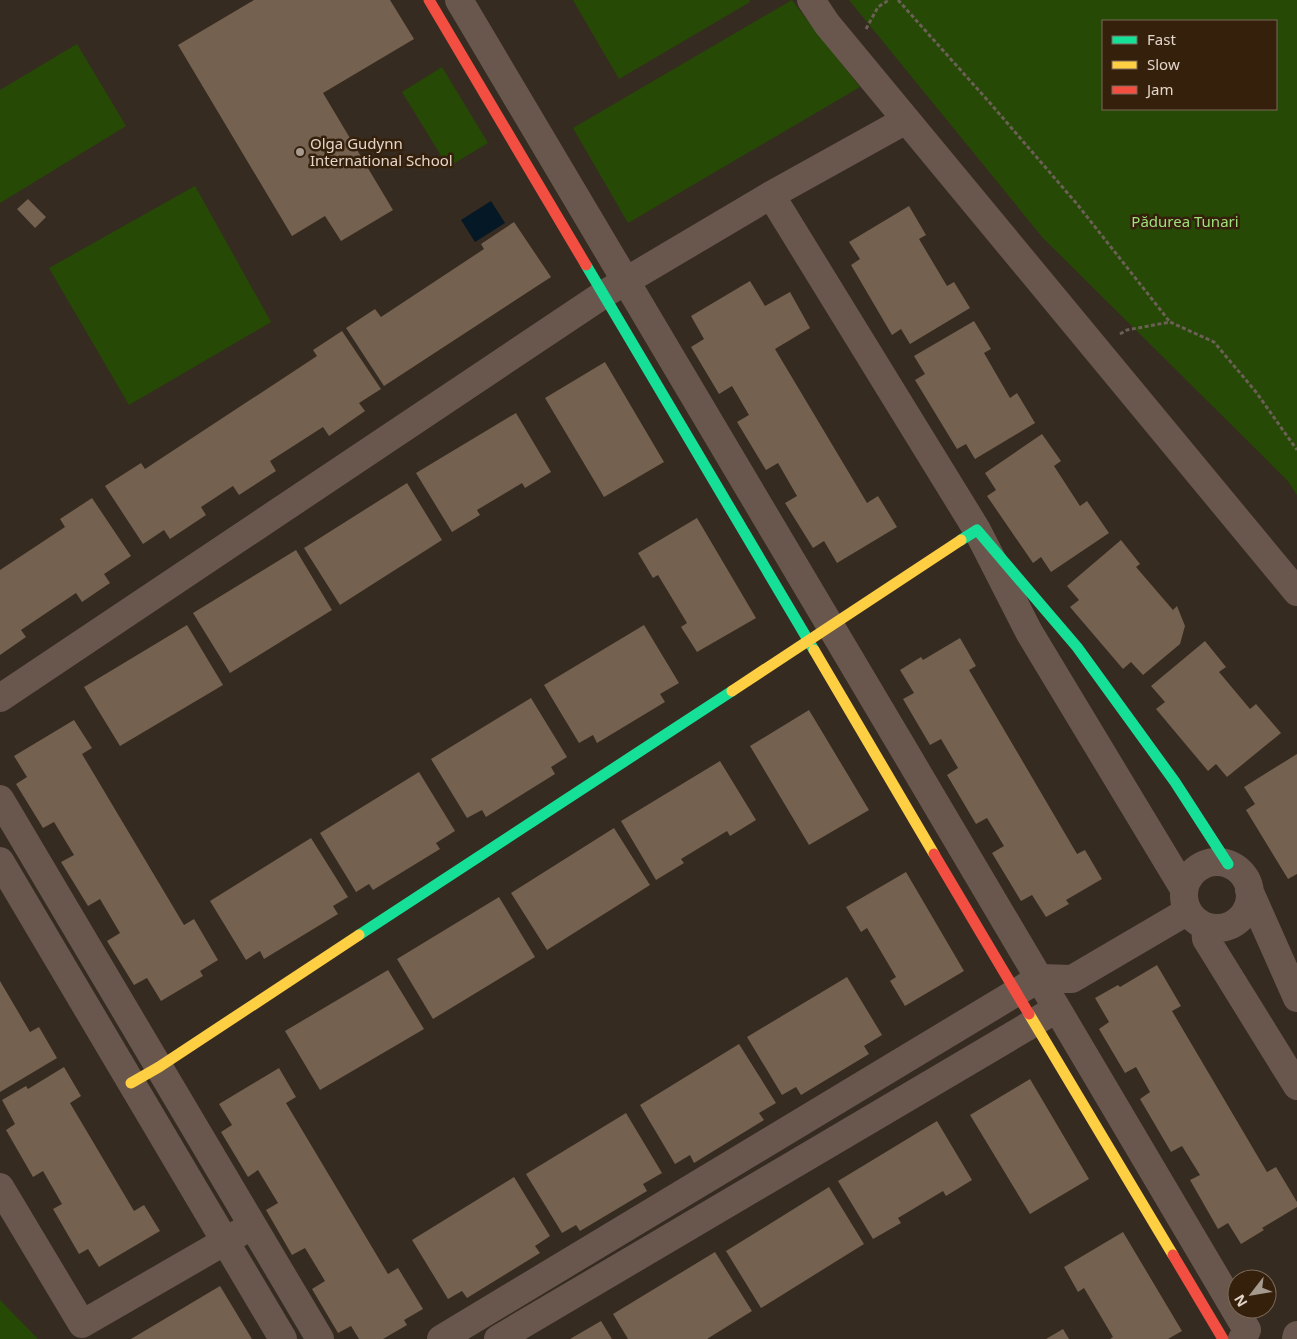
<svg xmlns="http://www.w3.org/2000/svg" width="1297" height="1339" font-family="'Noto Sans',sans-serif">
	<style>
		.green { fill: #264a05; fill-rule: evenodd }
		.water { fill: #051826 }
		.building { fill: #74614f }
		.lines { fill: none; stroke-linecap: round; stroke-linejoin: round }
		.path { stroke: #6c5f56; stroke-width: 3; stroke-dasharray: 4 2.5; stroke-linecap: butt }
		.street { stroke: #69574d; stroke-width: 28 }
		.fast { stroke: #16e098; stroke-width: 11 }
		.slow { stroke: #ffcf43; stroke-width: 11 }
		.jam { stroke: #f24e42; stroke-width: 11 }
		.poi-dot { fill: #a69a8e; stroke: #35200c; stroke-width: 2 }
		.labels { text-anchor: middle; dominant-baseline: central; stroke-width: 5; stroke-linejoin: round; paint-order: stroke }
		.poi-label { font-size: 15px; fill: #e3d5c9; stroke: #35200c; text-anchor: start }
		.park-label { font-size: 15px; fill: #9de27b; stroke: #35200c }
	</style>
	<rect width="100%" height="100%" fill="#362b20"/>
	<path class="green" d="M573,0h176l1,2 -131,77z
		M792,0l15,20 53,67 -232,136 -55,-95z
		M849,0h448v495l-10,-15 -244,-242zM1103,21h173v88h-173z
		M77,44l49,82 -126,77v-113z
		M442,67l46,76 -40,24 -46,-75z
		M195,186l76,136 -142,83 -80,-137z
		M0,1300l38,39h-38z"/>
	<path class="water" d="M491,201l14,22 -30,19 -14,-22z"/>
	<path class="building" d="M254,0h136l24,39 -91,54 70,117 -52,31 -16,-25 -33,20 -114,-191z
		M28,199l18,18 -11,11 -18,-19z
		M909,206l17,29 -7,4 28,47 7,-4 16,26 -60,36 -9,-15 -9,6 -41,-70 9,-6 -11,-17z
		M514,222l37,55 -167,109 -38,-58 29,-19 6,8 103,-68 -3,-5z
		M750,281l15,25 25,-14 20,36 -35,21 92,154 11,-7 19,31 -60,36 -13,-22 -11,7 -28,-45 12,-7 -19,-33 -12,7 -29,-48 12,-7 -17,-29 -13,8 -28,-47 13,-8 -13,-23z
		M974,321l17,28 -7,4 26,45 7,-5 18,30 -60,36 -9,-15 -9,5 -42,-69 10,-6 -11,-18z
		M342,331l39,58 -22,14 6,8 -36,25 -6,-9 -53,34 6,10 -37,24 -6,-9 -32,21 5,8 -36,24 -6,-9 -21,14 -38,-58 36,-23 4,6 172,-113 -4,-6z
		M605,362l59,100 -60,35 -59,-99z
		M516,413l35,59 -26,16 -3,-5 -45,27 3,5 -28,17 -36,-59z
		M1042,434l19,27 -7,5 26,40 7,-5 22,32 -58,39 -10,-15 -8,6 -46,-67 9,-6 -11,-17z
		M407,483l35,57 -102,65 -36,-57z
		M92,498l39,58 -27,18 6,9 -28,19 -6,-9 -55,37 5,7 -26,18v-85l65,-43 -5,-8z
		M697,518l59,100 -59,34 -16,-25 6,-4 -29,-48 -5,3 -15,-25z
		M1121,540l19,24 -4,3 37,43 4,-4 8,20 -5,18 -37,31 -12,-13 -8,7 -53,-62 9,-7 -12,-14z
		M296,550l36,60 -102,63 -37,-60z
		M187,625l36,60 -103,61 -36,-59z
		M644,625l35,58 -19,11 5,8 -68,41 -4,-8 -14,8 -35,-58z
		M960,638l16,28 -7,4 108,184 8,-4 17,29 -36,21 3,4 -23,13 -14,-22 -11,6 -29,-48 12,-7 -17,-28 -11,6 -29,-49 11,-7 -17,-29 -11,6 -27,-46 11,-6 -14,-23 21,-13 2,3z
		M1205,641l21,26 -7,5 31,37 6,-5 25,29 -54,44 -11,-13 -8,7 -52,-62 9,-7 -14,-16z
		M531,698l36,59 -16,10 4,7 -69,43 -4,-7 -15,8 -36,-59z
		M809,710l60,100 -60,35 -59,-99z
		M74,720l18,28 -10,6 102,171 10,-6 24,41 -18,11 3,5 -42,25 -14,-23 -13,7 -27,-44 13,-8 -20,-34 -12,7 -27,-44 13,-7 -20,-33 -11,6 -27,-44 11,-7 -13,-21z
		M1297,754v120l-9,5 -42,-69 9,-6 -11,-17z
		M720,761l36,59 -26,16 -3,-5 -46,28 3,4 -28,17 -35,-59z
		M419,772l36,59 -19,12 4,6 -67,41 -4,-6 -13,8 -36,-59z
		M614,828l36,57 -103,65 -36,-57z
		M311,838l37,59 -15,9 5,8 -74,45 -4,-8 -14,9 -36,-59z
		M906,872l58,99 -59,35 -15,-25 6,-4 -29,-49 -6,4 -15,-25z
		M499,897l36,60 -102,62 -36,-60z
		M1157,965l24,41 -9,5 95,161 9,-5 21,35v5l-35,21 2,2 -23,14 -13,-21 -10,6 -28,-49 10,-5 -18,-29 -11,6 -31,-53 10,-7 -14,-25 -11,6 -26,-44 10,-7 -14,-24 23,-13 2,2z
		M388,970l36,59 -104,61 -35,-59z
		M847,977l35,58 -18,11 5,8 -68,41 -5,-8 -14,8 -35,-58z
		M0,981l30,51 9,-5 18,31 -57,34z
		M739,1044l37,59 -17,10 5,7 -70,43 -4,-8 -15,9 -35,-59z
		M64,1067l17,29 -11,7 64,108 10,-6 16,26 -61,36 -11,-18 -9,5 -26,-45 9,-5 -19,-33 -10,6 -27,-47 9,-6 -13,-24 24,-14 2,3z
		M279,1068l17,29 -10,6 102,171 10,-6 25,41 -19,11 3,5 -24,14h-24l-8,-13 -13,7 -26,-44 13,-8 -20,-33 -13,7 -26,-45 12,-7 -20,-33 -10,7 -27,-45 11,-7 -13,-21z
		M1030,1079l59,100 -59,35 -60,-99z
		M626,1113l36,60 -19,11 4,7 -67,40 -4,-6 -14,8 -36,-59z
		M937,1121l35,59 -26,16 -3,-5 -45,27 3,5 -28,16 -35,-58z
		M514,1177l36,59 -15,10 5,7 -73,45 -5,-7 -14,8 -36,-59z
		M829,1187l35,57 -103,64 -35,-57z
		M1123,1232l59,99 -14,8h-58l3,-2 -29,-49 -6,4 -14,-25z
		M715,1252l37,59 -45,28h-79l-15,-25z
		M220,1286l32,53h-121z
		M601,1321l11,18h-42z
		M1063,1329l6,10h-23z"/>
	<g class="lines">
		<path class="path" d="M898,0l92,103 87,101 93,118
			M866,29l12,-22 11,-7
			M1120,334l7,-4 43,-8 44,20 42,50 41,58"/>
		<path class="street" d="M459,0c262,443 527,886 788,1330l-5,9
			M811,0l16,24 470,568
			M771,195l206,335 52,102 155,257
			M0,698l604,-404 167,-99 135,-75
			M0,799l320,540
			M0,861l283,478
			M1184 895a33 33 0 1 1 66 0a33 33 0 1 1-66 0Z
			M1249,890l48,108
			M1205,926l1,13 91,147
			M0,1187l82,137 159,-92
			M441,1339l599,-361 32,1 116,-68
			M498,1339l527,-311 29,-18
			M1296,1339l1,-4"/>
		<path class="fast" d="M586,265l228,385
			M961,540l16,-10 100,117 98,135 53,82
			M359,935l373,-244"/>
		<path class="slow" d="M814,650l120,204
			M732,691l229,-151
			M1029,1014l144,241
			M131,1083l28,-16 200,-132"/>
		<path class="jam" d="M429,0l157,265
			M934,854l95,160
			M1173,1255l50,84"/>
	</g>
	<circle class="poi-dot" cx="300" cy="152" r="5"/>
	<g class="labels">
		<g class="poi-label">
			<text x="310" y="143">Olga Gudynn<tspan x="310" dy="17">International School</tspan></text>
		</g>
		<g class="park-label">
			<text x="1185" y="221">Pădurea Tunari</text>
		</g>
	</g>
	<rect x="1102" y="20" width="175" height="90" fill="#35200c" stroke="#7b6858"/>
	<rect x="1112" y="36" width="25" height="8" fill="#16e098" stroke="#7b6858"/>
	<text x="1147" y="45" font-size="15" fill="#e3d5c9">Fast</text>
	<rect x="1112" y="61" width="25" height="8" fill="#ffcf43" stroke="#7b6858"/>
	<text x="1147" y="70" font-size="15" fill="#e3d5c9">Slow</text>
	<rect x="1112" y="86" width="25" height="8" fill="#f24e42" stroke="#7b6858"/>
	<text x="1147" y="95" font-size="15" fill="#e3d5c9">Jam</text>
	<g transform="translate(1252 1294) rotate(239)"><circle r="24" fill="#35200c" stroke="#7b6858"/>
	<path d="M0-4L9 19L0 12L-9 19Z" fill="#a69a8e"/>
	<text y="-8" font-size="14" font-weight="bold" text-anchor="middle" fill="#e3d5c9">N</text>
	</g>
</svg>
